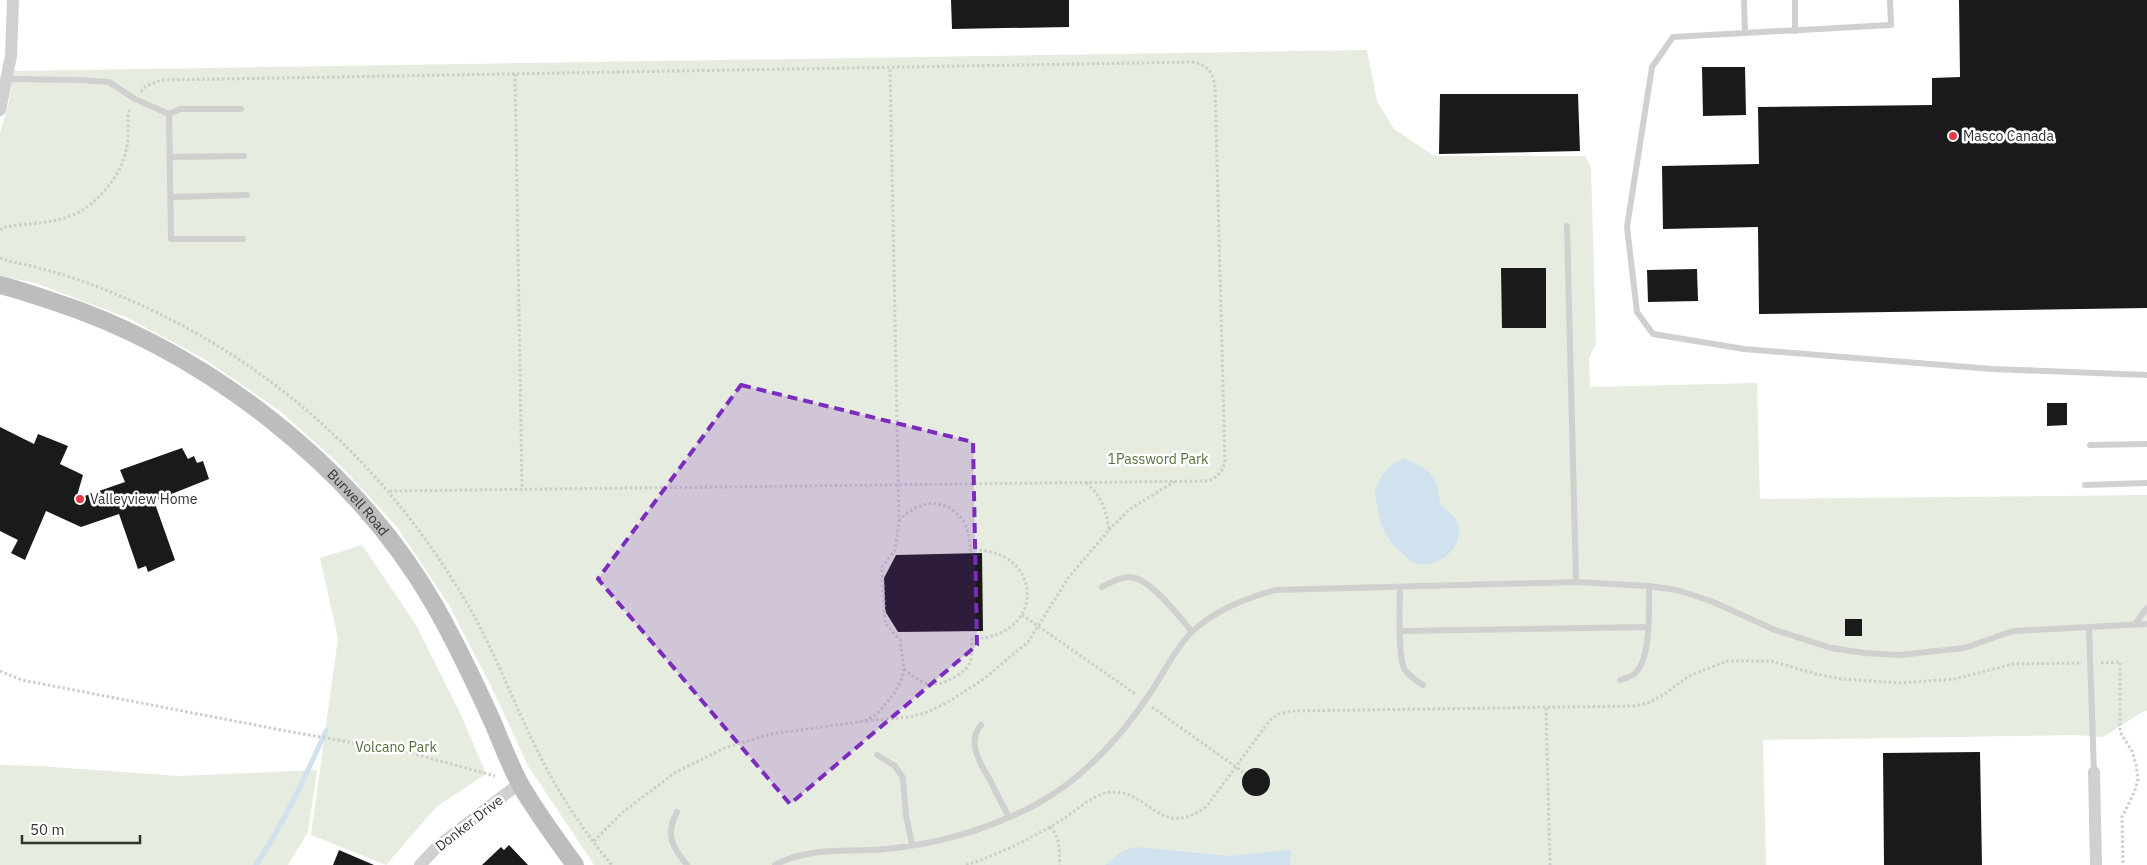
<svg xmlns="http://www.w3.org/2000/svg" width="2147" height="865" font-family="'IBM Plex Sans',sans-serif">
	<style>
		.green { fill: #e6ecdf }
		.water { fill: #cfe2ee }
		.lines { fill: none; stroke-linecap: round; stroke-linejoin: round }
		.stream { stroke: #cfe2ee; stroke-width: 5 }
		.building { fill: #1a1a1a }
		.path { stroke: #cdcdcd; stroke-width: 3; stroke-dasharray: 2.5 2.5; stroke-linecap: butt }
		.service { stroke: #d0d0d0; stroke-width: 6 }
		.minor { stroke: #d0d0d0; stroke-width: 12 }
		.secondary { stroke: #bdbdbd; stroke-width: 18 }
		.marked { fill: #7b2cbf; fill-opacity: 0.2; stroke: #7b2cbf; stroke-width: 4; stroke-dasharray: 10 6; stroke-linejoin: round }
		.poi-dot { fill: #e63946; stroke: #fff; stroke-width: 2 }
		.labels { text-anchor: middle; dominant-baseline: central; stroke-width: 5; stroke-linejoin: round; paint-order: stroke }
		.poi-label { font-size: 14px; fill: #333; stroke: #fff; text-anchor: start }
		.park-label { font-size: 14px; fill: #56703f; stroke: #fff }
		.street-label { font-size: 14px; fill: #333; stroke: #fff }
	</style>
	<rect width="100%" height="100%" fill="#fff"/>
	<path class="green" d="M1367,50l10,51 17,28 40,27h151l6,11 5,177 -7,14 1,29 167,-4 3,116 387,-4v216h-3l-41,26 -27,-2 -313,5 3,125h-1172l-66,-99 -35,-76 -44,-85 -52,-78 -58,-63 -59,-53 -74,-51 -78,-42 -93,-35 -35,-7v-143l8,-28 6,-34z
		M362,545l54,80 46,92 24,57 -50,33 -50,58 -75,-30 27,-197 -18,-80z
		M0,765l39,1 140,10 138,-6 -9,62 -20,33h-288z"/>
	<path class="water" d="M1403,458c26,11 35,16 37,46 5,5 13,10 16,16 13,24 -18,51 -41,43 -3,-1 -7,-5 -9,-7 -19,-13 -26,-30 -29,-52 -1,-5 -3,-11 -1,-15 5,-17 13,-22 27,-31z
		M1135,847l95,9 61,-6 -1,15h-185l18,-14z"/>
	<g class="lines">
		<path class="stream" d="M256,865c28,-42 49,-88 70,-134"/>
	</g>
	<path class="building" d="M951,0h118v27l-117,2z
		M1959,0h188v308l-388,6 -1,-87 -95,2 -1,-63 97,-2 -1,-57 174,-2v-27l28,-1z
		M1702,67h43l1,48 -43,1z
		M1440,94h138l2,57 -141,3z
		M1501,268h45v60h-44z
		M1697,269l1,32 -50,1 -1,-32z
		M2047,403h20v22l-20,1z
		M0,427l34,17 4,-10 30,12 -8,18 23,11 -7,24 49,-17 -5,-12 62,-22 6,11 6,-3 3,7 6,-2 6,18 -55,22 21,59 -27,12 -2,-6 -8,3 -19,-55 -38,13 -35,-16 -21,49 -14,-7 7,-13 -18,-9z
		M982,553l1,78 -85,1 -13,-21 -1,-33 12,-23z
		M1845,619h17v17h-17z
		M1980,752l2,113h-98l-1,-112z
		M1242 782a14 14 0 1 1 28 0a14 14 0 1 1-28 0Z
		M509,845l19,20h-46l19,-18 3,3z
		M339,850l35,15h-41z"/>
	<g class="lines">
		<path class="path" d="M515,74l7,415
			M141,92l5,-6 15,-6 1031,-18c16,3 20,9 23,24l10,376c-3,10 -7,15 -17,19l-820,10
			M0,230l5,-3c22,-4 47,-3 68,-12 22,-9 46,-37 52,-60 4,-13 3,-28 3,-42l3,-5
			M0,258c13,5 26,6 39,10 23,6 47,14 69,23 155,62 276,170 360,314 27,47 46,99 70,147 18,37 47,82 74,113
			M899,521c30,-34 72,-15 71,29 74,-3 78,87 2,89 -1,6 0,14 -1,20 -2,8 -8,13 -15,17 -21,14 -34,9 -52,-7
			M1109,530l21,-21 44,-27
			M1022,615l115,80
			M2101,663l19,-1v70l12,19 4,13 2,15 -4,14 -12,24 1,48
			M0,671l22,9 259,50 130,23 84,23
			M1152,707l91,65
			M1546,708l4,157
			M866,721l44,-4 18,-5 22,-11 35,-23 43,-36 41,-65 40,-47c-3,-20 -7,-34 -23,-47
			M1050,827c11,11 9,23 10,38
			M594,841l29,-29 41,-31 12,-9 51,-25 44,-13 94,-13 13,-8 17,-21 7,-13 2,-10 -4,-29 -15,-17 -3,-56 13,-17 4,-28 -9,-454
			M966,865c34,-11 64,-26 94,-44 15,-9 29,-24 46,-28 42,-9 52,50 101,13l63,-86 9,-6 12,-3 343,-5 14,-3 15,-8 26,-19 38,-15h44l45,13 26,5 58,4 55,-4 58,-15 69,-1"/>
		<path class="service" d="M1744,0l1,33
			M1795,0v31
			M1890,0l1,25 -218,12 -21,30 -25,160 10,85 16,22 91,15 248,20 155,6
			M7,79l74,1 28,2 26,17 34,15 2,125h72
			M169,114l11,-5h61
			M169,157l75,-1
			M170,197l77,-2
			M1567,226l9,356
			M2090,445l57,-1
			M2085,485l62,-2
			M1102,587c8,-5 23,-12 33,-9 17,4 46,40 57,54
			M1400,587c0,17 -3,70 5,83 4,6 12,11 18,15
			M2135,624l12,-16
			M2089,628l5,144
			M1401,631l247,-4
			M1620,680c6,-2 14,-4 17,-9 14,-16 12,-65 12,-85
			M981,725c-16,19 2,42 11,59 5,11 11,21 16,32
			M877,755l18,11 8,12 3,37 6,30
			M677,812c-12,22 -5,35 10,53
			M775,865c35,-19 73,-12 111,-16 52,-5 103,-20 149,-44 48,-26 86,-68 116,-113 13,-19 23,-42 40,-59 23,-23 54,-34 84,-43l301,-8 73,4 28,4 34,11 64,29 56,18 34,5 34,2 65,-7 49,-17 134,-7"/>
		<path class="minor" d="M0,110l11,-54 2,-56
			M2094,772l2,93
			M420,865l18,-19 82,-63"/>
		<path class="secondary" id="s1" d="M0,285c17,4 33,10 49,15 154,49 306,166 386,306 22,39 41,79 59,119 8,20 16,40 26,59 16,28 36,55 55,81"/>
	</g>
	<path class="marked" d="M741,385l232,57 4,203 -187,159 -192,-225z"/>
	<g class="poi-dot">
		<circle cx="1953" cy="136" r="5"/>
		<circle cx="80" cy="499" r="5"/>
	</g>
	<g class="labels">
		<g class="poi-label">
			<text x="1963" y="136">Masco Canada</text>
			<text x="90" y="499">Valleyview Home</text>
		</g>
		<g class="park-label">
			<text x="1158" y="459">1Password Park</text>
			<text x="396" y="747">Volcano Park</text>
		</g>
		<g class="street-label">
			<text stroke="none"><textPath href="#s1" startOffset="425">Burwell Road</textPath></text>
			<text transform="translate(469 823) rotate(-38)">Donker Drive</text>
		</g>
	</g>
	<path d="M22 835v8h118v-8" fill="none" stroke="#333333" stroke-width="2.5"/>
	<text x="30" y="835" font-size="15" fill="#333333" stroke="#ffffff" stroke-width="4" paint-order="stroke">50 m</text>
</svg>
